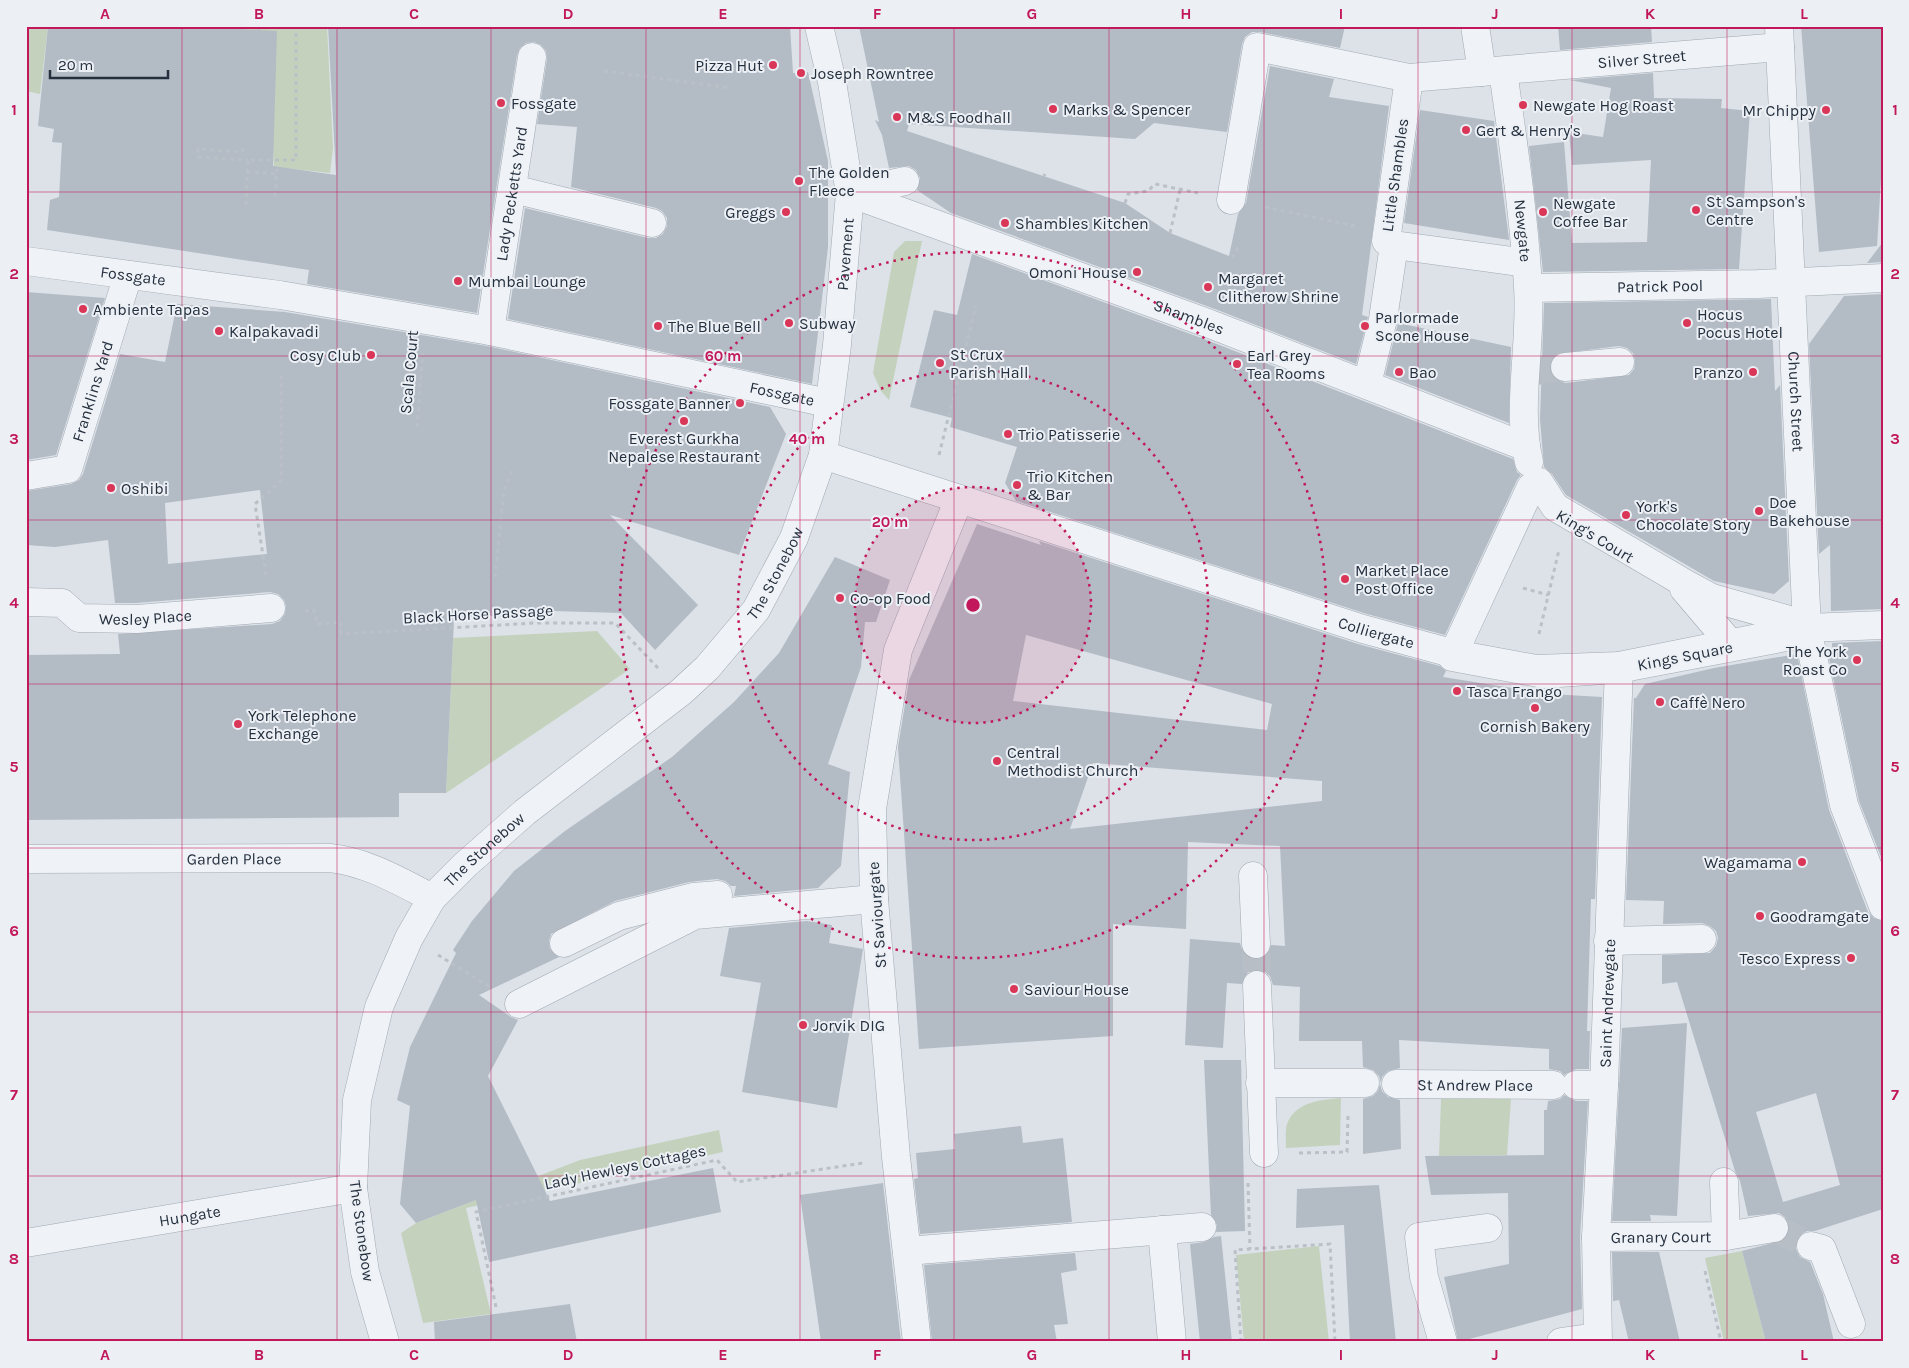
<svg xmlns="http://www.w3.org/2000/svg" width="1909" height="1368" font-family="Karla,sans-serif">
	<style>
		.green { fill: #c4d2bd }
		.building { fill: #b3bbc5; fill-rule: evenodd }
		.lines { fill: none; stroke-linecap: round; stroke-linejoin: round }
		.minor-tunnel { stroke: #b7bec6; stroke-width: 28; stroke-dasharray: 28 14; stroke-linecap: butt }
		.minor-casing { stroke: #a1a9b2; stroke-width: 29 }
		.path { stroke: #bac0c6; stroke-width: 3; stroke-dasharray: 4 4; stroke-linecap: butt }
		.minor { stroke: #eff2f6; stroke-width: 28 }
		.grid { fill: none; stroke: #c2185b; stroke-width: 1; stroke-opacity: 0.55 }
		.ring { fill: none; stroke: #c2185b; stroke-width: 2.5; stroke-dasharray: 2.5 5 }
		.poi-dot { fill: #d93658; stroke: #ecf0f5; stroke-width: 2 }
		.labels { text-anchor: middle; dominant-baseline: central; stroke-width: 4; stroke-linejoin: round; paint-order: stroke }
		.street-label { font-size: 16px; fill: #25303f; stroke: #ecf0f5 }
		.poi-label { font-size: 16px; fill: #25303f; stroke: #ecf0f5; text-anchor: start }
		.centre { fill: #c2185b; stroke: #ecf0f5; stroke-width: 2.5 }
		.ring-label { font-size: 15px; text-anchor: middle; font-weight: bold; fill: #c2185b; stroke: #ecf0f5; stroke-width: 4; stroke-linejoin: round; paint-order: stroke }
		.neatline { fill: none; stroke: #c2185b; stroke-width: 2 }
		.grid-label { font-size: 16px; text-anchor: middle; font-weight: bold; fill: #c2185b }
	</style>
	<rect width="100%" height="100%" fill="#dce2e8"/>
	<path class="green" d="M26,26h22l-8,68 -14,-3z
		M176,26h151l6,122 -3,25 -56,-6 -1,-17z
		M905,241h17l-33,159 -8,-9 -8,-18 21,-121z
		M597,631l33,38 -184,124 7,-155z
		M1341,1098l-1,47 -54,3c0,-7 -1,-17 1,-24 9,-23 34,-24 54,-26z
		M1441,1099h70l-4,56 -68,1z
		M719,1130l4,22 -257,56 25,106 -68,9 -22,-90 15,-10 164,-63z
		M1319,1246l10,96h-85l-8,-87z
		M1742,1251l24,91h-42l-19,-84z"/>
	<path class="building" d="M48,26h128l101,5 -4,135 63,9 -8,-149h462l3,47 15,-1 20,89v86l-16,137 -304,-65 17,-111 123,30h8l7,-4 4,-8v-8l-5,-7 -6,-3 -85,-21 6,-60 -40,-3 10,-65 -1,-8 -5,-6 -7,-3 -8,1 -6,5 -3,7 -40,258 -170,-29 2,-14 -262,-40 3,-30 9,-3 3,-54 -10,-1 2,-13 -16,-3z
		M859,26h486l-5,22 -80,-16h-8l-7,5 -3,7 -15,88 -73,-9 -19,16 -226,-15 -2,7 218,72 45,30 59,23 9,-42 8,-11 24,-137 64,13 -5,18 60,9 -27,209 6,2 -12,47 -141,-55 -264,-96 -34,-23 3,-12 -4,-8 -7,-4 -20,2 -7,-33 -7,-15 4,2z
		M1558,26h93l1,16 -92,8z
		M1801,26h82v120l-6,100 -58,6z
		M1653,73l1,25 68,1 -1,9 29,3 -11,158 -196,3 -14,-126 35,-4 8,101 75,-1 4,-82 -79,5 -3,-33 34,5 8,-49 -41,-8z
		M1420,110l74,11 15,119 -105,-17z
		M1883,242v20l-16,1z
		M972,254l232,85 309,120 4,13 4,3 -4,5 -72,155 -78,-21 -351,-113 -11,-18 12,-36 -67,-20 2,-9 -42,-11 24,-97 23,5z
		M26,292l79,6 -49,157 -30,5z
		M1883,294v315l-52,2 -1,-66 -11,9 -10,-210 35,-48z
		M1771,299l4,92 5,-6 9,196 -15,13 -60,-13 -148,-86 -14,-21 -8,-7 -4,-48 4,-116zM1619,346l8,2 6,5 2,7 -1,9 -5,6 -63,8 -8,-2 -6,-5 -3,-8 2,-7 5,-7z
		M177,304l108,8 202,34 283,61 16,27 -47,121 -129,-40 88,90 -43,45 -34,-37 -68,-2 -99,8 -8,174h-47v24l-373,3v-165l94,-1 -2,-20 154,-10 8,-3 5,-7 1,-8 -2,-6 -6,-6 -8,-2 -134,11h-21l-7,-63 -53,7 -29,-2v-54l45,-7 8,-4 4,-6 37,-120 45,8zM260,490l7,64 -99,10 -3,-61z
		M1398,323l113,24 -2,76 -124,-48z
		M977,524l64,21 -2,-4 319,103 82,22 6,5 -3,6 107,17 52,3 -7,202h-4l-4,132h3l-1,38h-13l-12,6 -4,-4 -11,-2v-20l-150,-9 1,28 -12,3 -6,6 -1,6 -2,-7 -6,-6 -10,-3 -1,-26h-63l1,-54 -27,-2 -3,-9 -6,-5 -7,-2 -9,3 -6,12 -15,-1 -4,65 -38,-3 5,-106 50,4 3,10 5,5 8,2 9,-3 6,-12 14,1 -5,-100 -92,-4 -2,87 -73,-5v112l-194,13 -21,-302 11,-67zM1026,635l246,69 -5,26 -254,-29zM1093,763l229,18v20l-252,28z
		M835,557l55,23 -14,42h-11l-4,45 -33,97 22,8 -9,94 -23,22 -84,8 2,-10h-5l-6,-5 -8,-2 -28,3 -74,19 -64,33 -2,7 1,8 9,8 -80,38 32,22 7,3 -30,56 62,125 163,-33 8,44 -232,50 -13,-62 -60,23 -16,-19 10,-98 -13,-6 13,-53 46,-94 -3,-3 19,-29 42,-50 51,-40 107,-74 62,-55 45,-49z
		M1883,641v221l-24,-61 -32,-152 5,-1v-5z
		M1797,654l32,156 39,102 6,6 9,3v288l-68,22h-8l-7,4 -4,7v7l4,8 10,5 13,32 11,48h-68l-24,-91 42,-11 4,-6 1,-9 -3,-7 -7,-5 -31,3 -8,-35 -5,-10 -58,-189 -15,2v-29l48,-2 6,-7 2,-8 -2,-7 -6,-5 -8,-3 -39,1 1,-23 -38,-1 8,-202h2l9,-14 69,-16zM1816,1093l24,92 -57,17 -27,-90z
		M807,921l25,4 -3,18 34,6 -26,159 -95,-16 19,-109 -41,-7 9,-48z
		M1687,1023l-10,193 -27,-1 1,6h-39l10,-193z
		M1204,1060h37l4,171 -29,1 1,-7 -6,-10z
		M1380,1084l2,7 6,6 12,3 1,49 -38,5v-55l10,-3 5,-5z
		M1564,1095l12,6h12l-8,136 2,72 -124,33 -14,-65 65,-13 -1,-71 -77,2 -6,-39 119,-1v-45h3l1,-9 12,-2z
		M1021,1126l2,17 40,-5 9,84 -152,12 -6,-55 4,-1 -2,-25 39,-4 -1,-15z
		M883,1183l18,159h-80l-21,-147z
		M1379,1185l17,157h-46l-6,-117 -48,3 1,-39z
		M1221,1236l11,106h-32l-10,-98 14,-2 10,-5z
		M1612,1252h47l21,90h-51l-10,-42 -6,1z
		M1075,1253l2,17 -16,3 7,51 -14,1 3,17h-125l-8,-77z
		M570,1304l7,38h-142l-1,-20z"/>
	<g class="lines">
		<path class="minor-tunnel" d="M1535,371l30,-4
			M1256,944l1,41
			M1774,1228l37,18"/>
		<defs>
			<g id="minor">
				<path d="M1475,26l7,46"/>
				<path id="s1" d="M1779,26l28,602 37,177 39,101"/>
				<path id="s2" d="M1503,71c10,71 21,144 25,216 4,58 -12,119 1,175"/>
				<path d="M1409,78l-23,163 8,4 132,18"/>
				<path d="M513,189l139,34"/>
				<path id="s3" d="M850,193l360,131 316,123"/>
				<path d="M850,193l55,-12"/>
				<path id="s4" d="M1231,200l26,-153 152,31 371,-31"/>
				<path id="s5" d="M26,261l254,34 210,36 338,72"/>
				<path id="s6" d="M1529,288l229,-4 125,-6"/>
				<path id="s7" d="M490,331l42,-274"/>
				<path d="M1565,367l55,-5"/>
				<path d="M1367,384l16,-65 11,-74"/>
				<path id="s8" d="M823,455l540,174 92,25 81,15 83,-3 188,-38 76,-3"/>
				<path id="s9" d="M26,476l42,-7 60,-194"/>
				<path d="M1539,482l16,25 131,77 26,14 88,25 2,11 -184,35 -74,5 -92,-17 79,-170z"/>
				<path d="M1684,589l46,54"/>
				<path id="s10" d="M26,602l36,1 17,15 58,1 134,-11"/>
				<path id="s11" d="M26,859l304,-1c37,4 69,23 102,40"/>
				<path d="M1253,876l3,68"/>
				<path d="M1608,941l94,-2"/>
				<path d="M564,943l55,-27 74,-19 25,-2"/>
				<path d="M1257,985l7,168"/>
				<path d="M519,1004l176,-89 179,-16"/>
				<path d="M1260,1083h105"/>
				<path id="s12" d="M1396,1084l157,1"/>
				<path d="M1576,1085h28"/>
				<path d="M1724,1182l2,54"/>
				<path d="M1162,1230l10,112"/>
				<path id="s13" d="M1596,1237l130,-1 48,-8"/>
				<path id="s14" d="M26,1243l327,-55"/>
				<path d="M1811,1246l11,3 29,75"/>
				<path d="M907,1251l295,-24"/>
				<path id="s15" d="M385,1342l-20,-70 -12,-84 4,-88 22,-93 30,-69 23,-40 33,-33 60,-53 156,-120 26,-24 49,-58 38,-72 29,-83 14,-110 13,-152 -18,-111 -13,-56"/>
				<path d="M917,1342l-21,-185 -22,-258 -2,-90 26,-159 61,-151"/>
				<path d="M1443,1342l-19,-65 -5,-40 69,-9"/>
				<path d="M1561,1342l35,-5"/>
				<path id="s16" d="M1598,1342l-2,-105 8,-152 15,-419"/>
			</g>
		</defs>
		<use href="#minor" class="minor-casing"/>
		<path class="path" d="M258,26l1,4
			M604,71l127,17
			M243,148l-1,4 -44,-3v8l50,3
			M247,172l30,2
			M1044,176l1,-2
			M275,196l2,-27
			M1125,203l3,-9 20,-3 7,-7 43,9
			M246,205l2,-45h48v-134
			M1265,207l90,19
			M1170,233l10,-43
			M1232,258l6,-11
			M417,427l6,-74
			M939,455l37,-150
			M266,575l-11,-71 26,-23v-109
			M495,577l9,-86 8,-20
			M1523,588l25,7
			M305,611l9,-1 3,14 24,-2v12l194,-11h80l43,45
			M1539,634l20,-84
			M438,955l52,32
			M1299,1153l48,-1 1,-36
			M1248,1183l2,66
			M1705,1271l16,71
			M496,1307l-20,-95 241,-52 20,22 126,-19
			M1241,1342l-6,-92 95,-6 5,98"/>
		<use href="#minor" class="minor"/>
	</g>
	<path class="grid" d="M182,26v1316M337,26v1316M491,26v1316M646,26v1316M800,26v1316M954,26v1316M1109,26v1316M1264,26v1316M1418,26v1316M1572,26v1316M1727,26v1316M26,192h1857M26,356h1857M26,520h1857M26,684h1857M26,848h1857M26,1012h1857M26,1176h1857"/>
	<circle cx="973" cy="605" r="118" fill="#c2185b" fill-opacity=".12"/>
	<g class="ring">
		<circle cx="973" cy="605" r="118"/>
		<circle cx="973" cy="605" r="235"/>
		<circle cx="973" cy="605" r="353"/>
	</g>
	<g class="poi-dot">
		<circle cx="773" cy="65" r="5"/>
		<circle cx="801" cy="73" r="5"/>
		<circle cx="501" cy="103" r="5"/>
		<circle cx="1523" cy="105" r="5"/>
		<circle cx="1053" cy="109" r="5"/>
		<circle cx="1826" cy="110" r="5"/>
		<circle cx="897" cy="117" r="5"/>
		<circle cx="1466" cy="130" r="5"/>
		<circle cx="799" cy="181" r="5"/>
		<circle cx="1696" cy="210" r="5"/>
		<circle cx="786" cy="212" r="5"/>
		<circle cx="1543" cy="212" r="5"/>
		<circle cx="1005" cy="223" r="5"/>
		<circle cx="1137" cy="272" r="5"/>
		<circle cx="458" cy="281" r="5"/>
		<circle cx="1208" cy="287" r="5"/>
		<circle cx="83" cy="309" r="5"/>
		<circle cx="789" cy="323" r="5"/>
		<circle cx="1687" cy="323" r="5"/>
		<circle cx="658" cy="326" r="5"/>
		<circle cx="1365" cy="326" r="5"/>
		<circle cx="219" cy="331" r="5"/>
		<circle cx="371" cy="355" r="5"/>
		<circle cx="940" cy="363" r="5"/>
		<circle cx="1237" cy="364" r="5"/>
		<circle cx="1399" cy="372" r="5"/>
		<circle cx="1753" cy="372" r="5"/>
		<circle cx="740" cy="403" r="5"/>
		<circle cx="684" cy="421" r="5"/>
		<circle cx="1008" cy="434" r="5"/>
		<circle cx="1017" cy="485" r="5"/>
		<circle cx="111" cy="488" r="5"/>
		<circle cx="1759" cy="511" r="5"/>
		<circle cx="1626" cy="515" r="5"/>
		<circle cx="1345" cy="579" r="5"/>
		<circle cx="840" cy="598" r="5"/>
		<circle cx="1857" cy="660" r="5"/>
		<circle cx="1457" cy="691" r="5"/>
		<circle cx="1660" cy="702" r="5"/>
		<circle cx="1535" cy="708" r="5"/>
		<circle cx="238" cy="724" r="5"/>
		<circle cx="997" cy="761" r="5"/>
		<circle cx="1802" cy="862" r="5"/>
		<circle cx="1760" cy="916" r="5"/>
		<circle cx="1851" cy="958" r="5"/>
		<circle cx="1014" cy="989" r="5"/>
		<circle cx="803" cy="1025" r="5"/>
	</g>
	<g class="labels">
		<g class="street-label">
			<text stroke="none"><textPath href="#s4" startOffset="544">Silver Street</textPath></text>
			<text transform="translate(1395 175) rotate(-82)">Little Shambles</text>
			<text stroke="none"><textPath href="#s7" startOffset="139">Lady Pecketts Yard</textPath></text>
			<text stroke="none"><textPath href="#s2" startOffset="161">Newgate</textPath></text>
			<text stroke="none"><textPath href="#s15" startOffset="1269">Pavement</textPath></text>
			<text stroke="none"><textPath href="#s5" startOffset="108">Fossgate</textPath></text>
			<text stroke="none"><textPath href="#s6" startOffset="131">Patrick Pool</textPath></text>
			<text stroke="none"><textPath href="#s3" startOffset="361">Shambles</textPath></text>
			<text transform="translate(409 372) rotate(-85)">Scala Court</text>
			<text stroke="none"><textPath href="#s9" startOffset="124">Franklins Yard</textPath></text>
			<text stroke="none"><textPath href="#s5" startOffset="768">Fossgate</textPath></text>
			<text stroke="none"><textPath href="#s1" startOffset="376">Church Street</textPath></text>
			<text transform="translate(1595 536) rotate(31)">King's Court</text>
			<text stroke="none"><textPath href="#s15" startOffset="939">The Stonebow</textPath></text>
			<text transform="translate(478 614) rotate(-3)">Black Horse Passage</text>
			<text stroke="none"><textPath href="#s10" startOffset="125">Wesley Place</textPath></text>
			<text stroke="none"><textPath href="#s8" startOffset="581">Colliergate</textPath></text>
			<text transform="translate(1685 656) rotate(-11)">Kings Square</text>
			<text stroke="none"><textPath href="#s15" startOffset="534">The Stonebow</textPath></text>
			<text stroke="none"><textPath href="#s11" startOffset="208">Garden Place</textPath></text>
			<text transform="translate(877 915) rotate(-94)">St Saviourgate</text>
			<text stroke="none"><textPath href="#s16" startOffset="339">Saint Andrewgate</textPath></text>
			<text stroke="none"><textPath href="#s12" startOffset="79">St Andrew Place</textPath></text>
			<text transform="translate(625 1167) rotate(-12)">Lady Hewleys Cottages</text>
			<text stroke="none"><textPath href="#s14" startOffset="166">Hungate</textPath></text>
			<text transform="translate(362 1231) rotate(82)">The Stonebow</text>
			<text stroke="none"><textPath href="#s13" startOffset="65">Granary Court</textPath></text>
		</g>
		<g class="poi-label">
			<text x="763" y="65" text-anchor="end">Pizza Hut</text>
			<text x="811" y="73">Joseph Rowntree</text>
			<text x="511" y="103">Fossgate</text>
			<text x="1533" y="105">Newgate Hog Roast</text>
			<text x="1063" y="109">Marks &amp; Spencer</text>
			<text x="1816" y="110" text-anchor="end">Mr Chippy</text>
			<text x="907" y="117">M&amp;S Foodhall</text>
			<text x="1476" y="130">Gert &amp; Henry's</text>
			<text x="809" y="172">The Golden<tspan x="809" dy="18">Fleece</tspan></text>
			<text x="1706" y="201">St Sampson's<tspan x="1706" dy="18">Centre</tspan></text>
			<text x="1553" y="203">Newgate<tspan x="1553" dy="18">Coffee Bar</tspan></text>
			<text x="776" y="212" text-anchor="end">Greggs</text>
			<text x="1015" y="223">Shambles Kitchen</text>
			<text x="1127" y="272" text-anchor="end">Omoni House</text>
			<text x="1218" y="278">Margaret<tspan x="1218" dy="18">Clitherow Shrine</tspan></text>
			<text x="468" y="281">Mumbai Lounge</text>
			<text x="93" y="309">Ambiente Tapas</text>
			<text x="1697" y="314">Hocus<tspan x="1697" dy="18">Pocus Hotel</tspan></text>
			<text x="1375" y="317">Parlormade<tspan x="1375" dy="18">Scone House</tspan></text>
			<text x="799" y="323">Subway</text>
			<text x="668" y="326">The Blue Bell</text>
			<text x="229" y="331">Kalpakavadi</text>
			<text x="950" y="354">St Crux<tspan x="950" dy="18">Parish Hall</tspan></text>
			<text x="361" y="355" text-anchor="end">Cosy Club</text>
			<text x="1247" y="355">Earl Grey<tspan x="1247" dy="18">Tea Rooms</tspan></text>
			<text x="1409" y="372">Bao</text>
			<text x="1743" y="372" text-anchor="end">Pranzo</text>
			<text x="730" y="403" text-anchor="end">Fossgate Banner</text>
			<text x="1018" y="434">Trio Patisserie</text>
			<text x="684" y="438" text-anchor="middle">Everest Gurkha<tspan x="684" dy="18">Nepalese Restaurant</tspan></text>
			<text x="1027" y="476">Trio Kitchen<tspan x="1027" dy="18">&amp; Bar</tspan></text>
			<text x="121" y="488">Oshibi</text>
			<text x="1769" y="502">Doe<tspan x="1769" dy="18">Bakehouse</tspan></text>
			<text x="1636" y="506">York's<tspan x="1636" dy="18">Chocolate Story</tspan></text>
			<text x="1355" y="570">Market Place<tspan x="1355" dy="18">Post Office</tspan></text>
			<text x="850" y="598">Co-op Food</text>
			<text x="1847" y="651" text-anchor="end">The York<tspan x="1847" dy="18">Roast Co</tspan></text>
			<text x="1467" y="691">Tasca Frango</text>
			<text x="1670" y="702">Caffè Nero</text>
			<text x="248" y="715">York Telephone<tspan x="248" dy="18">Exchange</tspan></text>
			<text x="1535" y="726" text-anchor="middle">Cornish Bakery</text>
			<text x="1007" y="752">Central<tspan x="1007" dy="18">Methodist Church</tspan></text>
			<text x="1792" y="862" text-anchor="end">Wagamama</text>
			<text x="1770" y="916">Goodramgate</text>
			<text x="1841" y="958" text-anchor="end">Tesco Express</text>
			<text x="1024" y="989">Saviour House</text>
			<text x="813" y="1025">Jorvik DIG</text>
		</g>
	</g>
	<circle cx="973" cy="605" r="8" class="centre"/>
	<g class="ring-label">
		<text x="723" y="361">60 m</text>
		<text x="807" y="444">40 m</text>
		<text x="890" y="527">20 m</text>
	</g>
	<rect width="1909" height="1368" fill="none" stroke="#ecf0f5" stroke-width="55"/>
	<path d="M50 70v8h118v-8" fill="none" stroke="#25303f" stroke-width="2.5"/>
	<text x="58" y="70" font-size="15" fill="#25303f" stroke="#ecf0f5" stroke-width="4" paint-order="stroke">20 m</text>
	<rect x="28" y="28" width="1854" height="1312" class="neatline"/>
	<g class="grid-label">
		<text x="105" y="19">A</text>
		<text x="259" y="19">B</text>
		<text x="414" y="19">C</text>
		<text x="568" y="19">D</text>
		<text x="723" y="19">E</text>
		<text x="877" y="19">F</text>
		<text x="1032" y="19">G</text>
		<text x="1186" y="19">H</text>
		<text x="1341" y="19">I</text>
		<text x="1495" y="19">J</text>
		<text x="1650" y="19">K</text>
		<text x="1804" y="19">L</text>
		<text x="14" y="115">1</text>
		<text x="1895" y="115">1</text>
		<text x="14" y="279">2</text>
		<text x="1895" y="279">2</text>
		<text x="14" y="444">3</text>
		<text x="1895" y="444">3</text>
		<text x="14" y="608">4</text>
		<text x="1895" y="608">4</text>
		<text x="14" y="772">5</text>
		<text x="1895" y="772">5</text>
		<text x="14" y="936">6</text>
		<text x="1895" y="936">6</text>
		<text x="14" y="1100">7</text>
		<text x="1895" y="1100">7</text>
		<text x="14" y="1264">8</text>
		<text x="1895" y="1264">8</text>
		<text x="105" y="1360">A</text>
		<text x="259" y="1360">B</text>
		<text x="414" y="1360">C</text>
		<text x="568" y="1360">D</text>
		<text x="723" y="1360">E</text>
		<text x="877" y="1360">F</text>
		<text x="1032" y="1360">G</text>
		<text x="1186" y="1360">H</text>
		<text x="1341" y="1360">I</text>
		<text x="1495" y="1360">J</text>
		<text x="1650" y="1360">K</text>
		<text x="1804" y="1360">L</text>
	</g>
</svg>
